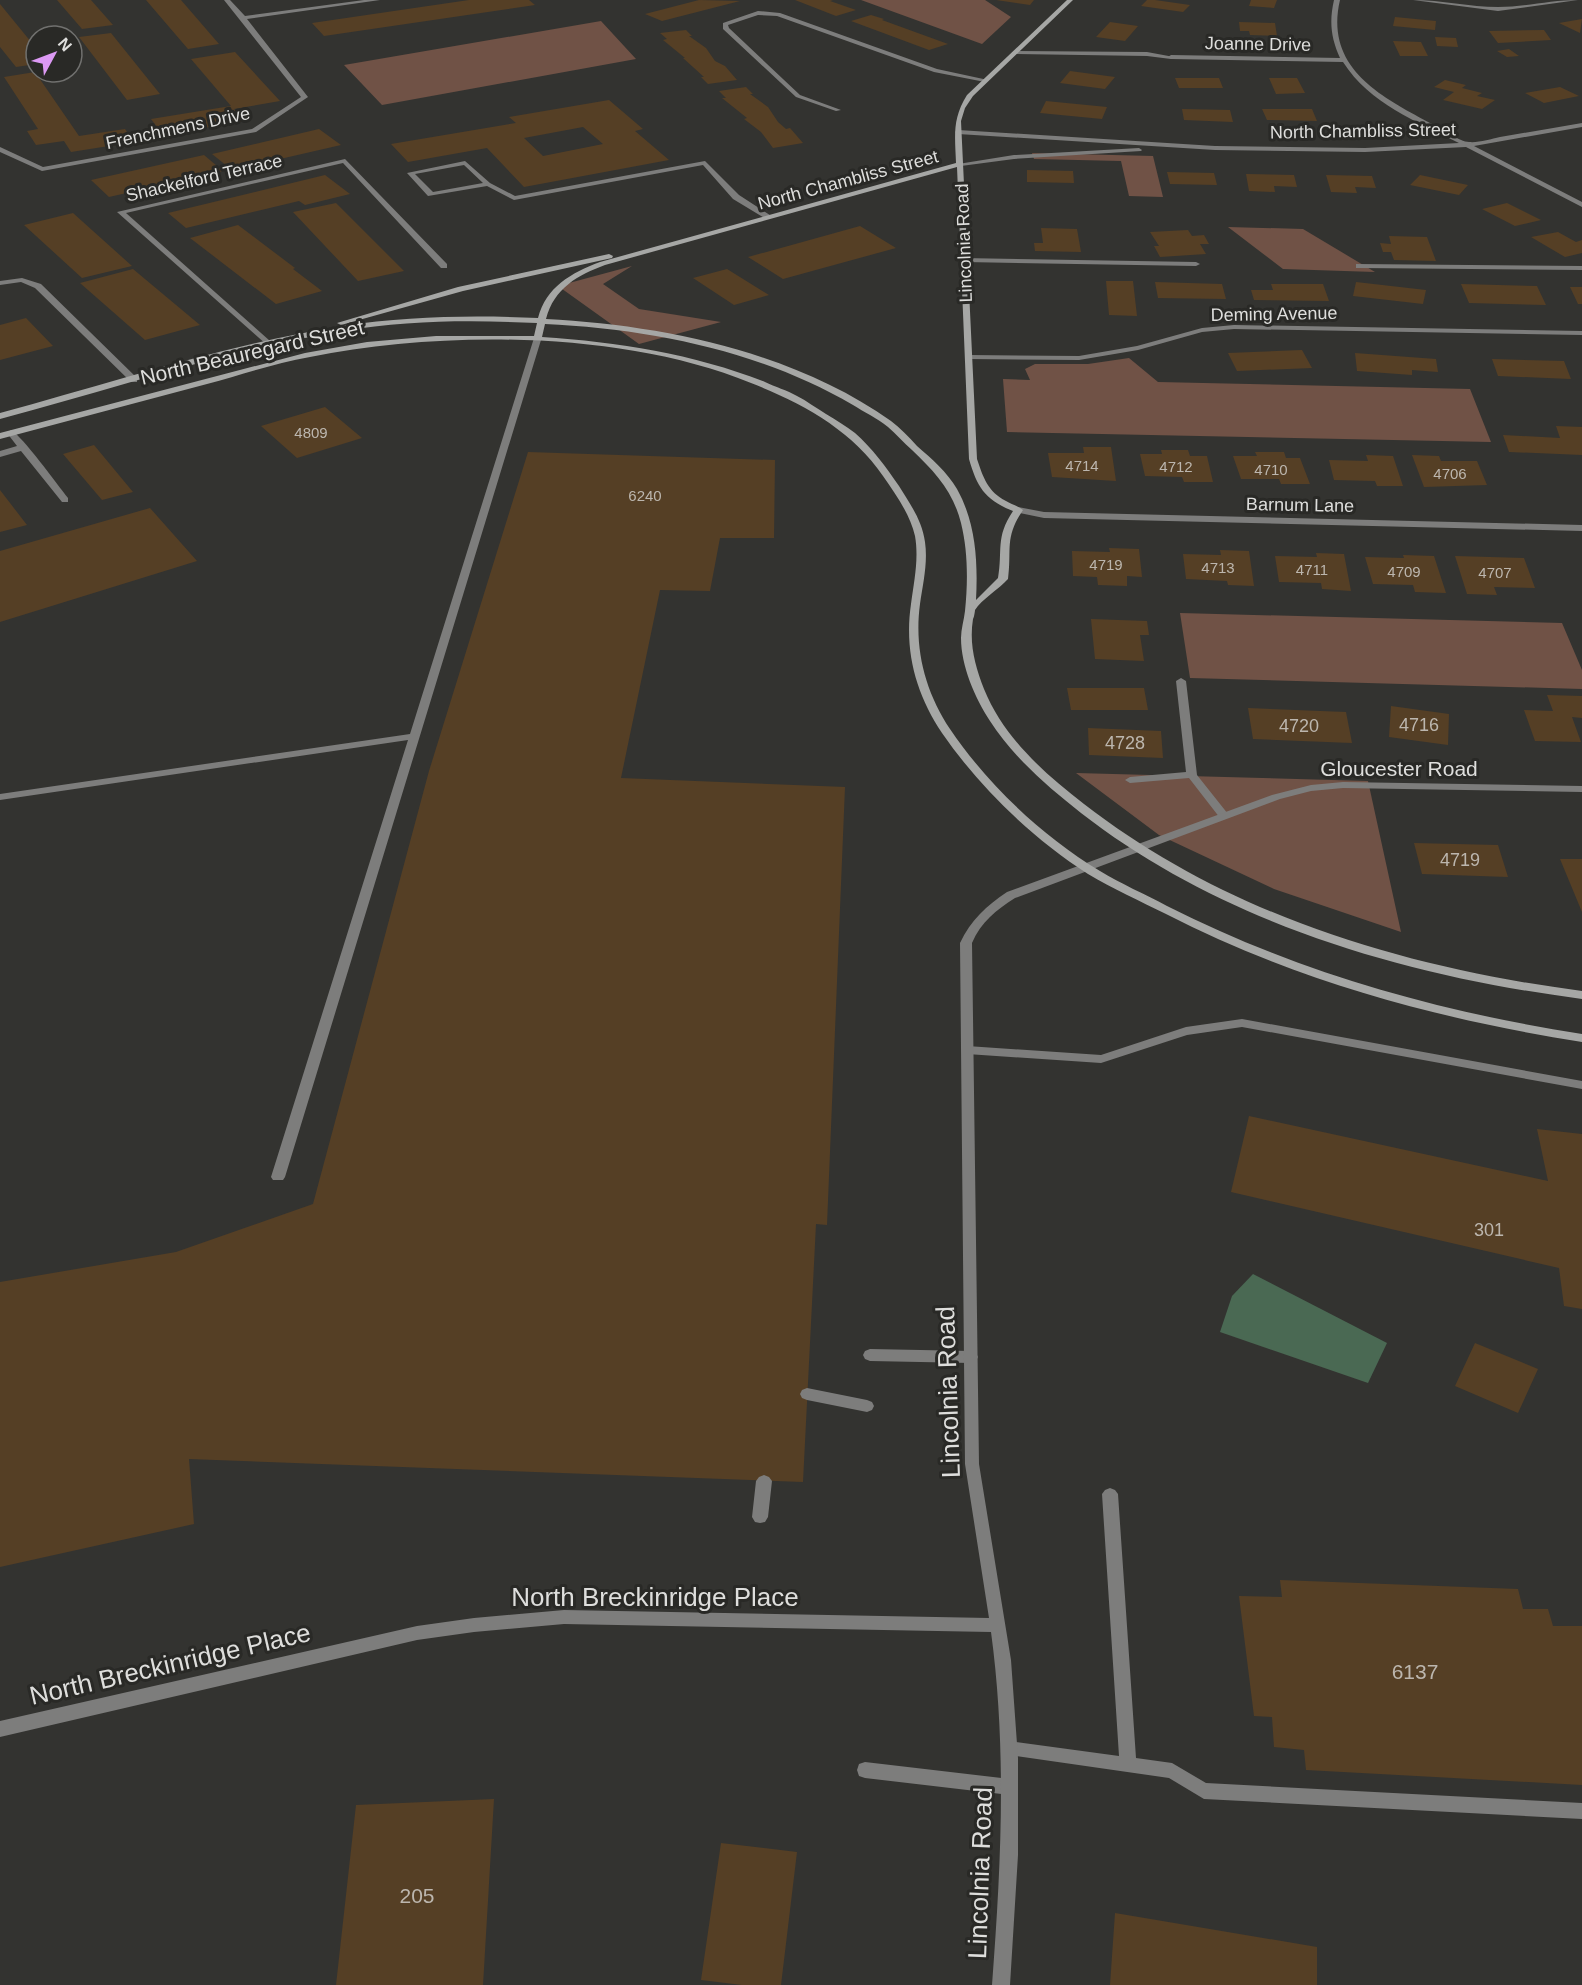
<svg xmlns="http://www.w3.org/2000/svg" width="1582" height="1985" font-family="Helvetica,sans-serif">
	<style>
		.green { fill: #705246 }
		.water { fill: #4a6953 }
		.building { fill: #553f25; fill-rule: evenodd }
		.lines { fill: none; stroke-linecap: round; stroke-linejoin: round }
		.lane { fill: #7d7d7c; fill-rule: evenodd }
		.street { fill: #7d7d7c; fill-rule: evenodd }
		.secondary { fill: #a6a7a5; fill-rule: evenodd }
		.labels { text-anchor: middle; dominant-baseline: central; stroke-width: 6; stroke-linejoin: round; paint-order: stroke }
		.far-number-label { font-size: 15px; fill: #bcb6ae }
		.far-street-label { font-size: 18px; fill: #dededc; stroke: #292926 }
		.number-label { font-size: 18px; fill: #bcb6ae }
		.street-label { font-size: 21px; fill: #dededc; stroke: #292926 }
		.near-number-label { font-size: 21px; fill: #bcb6ae }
		.near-street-label { font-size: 26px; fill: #dededc; stroke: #292926 }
	</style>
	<rect width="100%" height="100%" fill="#333330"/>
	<path class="green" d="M861,0h124l26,17 -29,27z
		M601,21l35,38 -254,46 -38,-40z
		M1032,153l121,3 10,41 -34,-1 -8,-35 -87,-2z
		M1228,227l75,2 72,43 -92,-3z
		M632,266l-29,18 36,25 82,13 -82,22 -81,-58z
		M1129,358l29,24 312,7 21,53 -484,-10 -4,-53 27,1 -5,-11 10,-5h53z
		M1180,613l382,10 20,47v19l-392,-11z
		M1076,773l292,8 33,151 -127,-43 -115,-54z"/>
	<path class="water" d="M1253,1274l134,69 -19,40 -148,-51 12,-36z"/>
	<path class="building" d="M57,0h34l22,25 -31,4z
		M146,0h35l38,44 -31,5z
		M469,0h60l6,5 -211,31 -12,-13z
		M699,0l41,1 -78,20 -17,-7z
		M795,0h38l-3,1 26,9 -20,6z
		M996,0h38l-4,5z
		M1147,0h8l35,5 -7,7 -42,-6z
		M1251,0h26l-3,8 -25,-2z
		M0,4l36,44v16l-20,3 -16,-20z
		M871,15l13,4 -2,1 66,24 -19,6 -78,-29z
		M1395,17l41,4 -1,9 -42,-4z
		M1582,19l-2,14 -21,-10z
		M1110,22l28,4 -13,15 -29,-4z
		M1239,22l36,1 2,13 -27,-1 -1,-4h-9z
		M686,30l6,6h-3l17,12 9,13 10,5 12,14 -29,4 -7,-7h3l-21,-19h2l-22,-18 4,-1 -7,-6z
		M1544,30l7,10 -53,3 -9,-12z
		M111,33l49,61 -33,6 -48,-63z
		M1435,37l21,1 2,9 -21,-1z
		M1393,41l28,1 7,14h-28z
		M1509,49l10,7 -12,1 -10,-6z
		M235,52l45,49 -46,8 11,12 -82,14 -12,-16 80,-13 -40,-47z
		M1070,71l45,6 -10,12 -45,-6z
		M35,72l44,64 46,-7 9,13 -63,10 -7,-11 -28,4 -9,-14 11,-2 -34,-52z
		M1175,78h44l4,10h-44z
		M1269,78h28l8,15 -29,1z
		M1445,80l21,5 -4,3 20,5 -5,3 18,4 -13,9 -39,-9 11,-8 -20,-5z
		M746,87l7,7h-3l18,13 10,15 8,7 4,-1 13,15 -30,5 -12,-16 -17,-13 3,-1 -25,-20h4l-7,-7z
		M1560,87l19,9 -35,7 -19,-10z
		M609,100l34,29 -8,2 34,29 -145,27 -37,-39 -79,14 -17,-18 125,-21 -7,-6zM583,127l20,17 -60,12 -19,-18z
		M1046,101l61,6 -5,12 -62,-6z
		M1182,109l48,1 3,12 -49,-2z
		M1262,109h50l5,12 -50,-1z
		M319,129l22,16 -109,25 -20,-16z
		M204,155l19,16 -114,26 -18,-17z
		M1027,170l46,1 1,12 -47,-1z
		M1167,172l47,1 3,12 -47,-1z
		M1246,174l48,1 3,12 -23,-1 1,6 -26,-1z
		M325,175l25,19 -45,11 -6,-4 -113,27 -18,-15z
		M1326,175l46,1 4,12 -21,-1 2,6 -26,-1z
		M1420,175l48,10 -9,10 -49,-10z
		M336,203l68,68 -46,10 -65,-69z
		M1507,203l34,17 -26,6 -33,-17z
		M73,213l59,53 -50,12 -58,-53z
		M238,225l57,43 -2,1 29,22 -46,13 -86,-66z
		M860,226l36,22 -113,31 -35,-22z
		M1041,228l36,1 4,23 -46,-1 -1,-8h9z
		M1188,230l4,6 12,-1 5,9h-9l6,10 -46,3 -6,-11h5l-9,-14z
		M1558,232l18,10 6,-2v13l-17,4 -34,-20z
		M1389,236l38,1 9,24 -42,-1 -3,-8h-8l-3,-9 11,1z
		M133,269l67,56 -55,15 -65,-57z
		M727,269l42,26 -35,10 -41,-27z
		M1106,281h27l4,35 -28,-1z
		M1155,282l67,2 4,15 -68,-1z
		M1356,282l70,8 -3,14 -70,-8z
		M1271,284h52l6,17 -75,-1 -3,-10h22z
		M1461,284l76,2 9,19 -77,-2z
		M1570,287h12v17h-4z
		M26,318l27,28 -53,14v-35z
		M1302,350l10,18 -75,3 -9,-18z
		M1355,353l81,6 2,13 -26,-2v5l-55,-4z
		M1492,359l72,2 7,18 -73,-3z
		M325,407l37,31 -65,20 -36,-32z
		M1556,426l26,1v28l-73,-3 -6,-17 57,3z
		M94,445l39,47 -31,8 -39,-46z
		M1083,447h28l5,34 -64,-4 -4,-24h36z
		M1161,450h27l2,6h17l6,26h-29l-2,-5 -37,-1 -5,-22h22z
		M528,452l247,8 -1,78h-54l-10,53 -50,-1 -39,188 224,9 -18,438 -11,-1 -13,258 -614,-23 5,65 -194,43v-285l176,-30 137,-48 116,-433z
		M1255,452h29l2,6h14l10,26h-29l-2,-5h-38l-8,-23h24z
		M1366,455l27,1 10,30h-26l-2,-5 -41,-1 -5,-20 39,1z
		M1412,455l27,1 2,5h36l10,24 -63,2z
		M0,490l27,35 -27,7z
		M150,508l47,53 -197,61v-71z
		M1109,548l30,1 3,28 -15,-1v10l-29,-1 -1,-8 -24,-1 -1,-25 38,1z
		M1220,550l29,1 5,35 -26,-1 -1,-4 -41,-2 -3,-25 38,1z
		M1316,553l28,1 7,37 -29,-2 -1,-6 -42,-1 -4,-26 42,1z
		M1403,555l31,1 12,37 -31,-1 -2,-7 -40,-1 -8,-27 39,1z
		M1455,556l69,2 11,30 -41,-1 3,8 -30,-1z
		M1091,619l56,2 2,14h-9l4,26 -49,-2z
		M1067,688h77l4,22h-77z
		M1547,695l35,1v22l-10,-1 9,25 -46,-1 -11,-31 29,1z
		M1391,706l58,8 -1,31 -59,-8z
		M1248,708l98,4 6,31 -99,-4z
		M1088,728l73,3 2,27 -74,-3z
		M1414,843l84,2 10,32 -86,-3z
		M1560,859h22v53z
		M1249,1116l299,65 -11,-52 45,5v175l-18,-3 -5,-38 -328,-76z
		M1475,1343l63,26 -20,44 -63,-27z
		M1280,1580l238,9 5,20h25l5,17h29v159l-276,-15 -2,-20 -30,-3 -2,-30 -18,-1 -15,-120 43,1z
		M494,1799l-11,186h-147l20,-180z
		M721,1843l76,9 -16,133h-39l-41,-5z
		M1115,1913l202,34v38h-207z"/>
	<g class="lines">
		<path class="lane" d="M1015,51l132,1 27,5 -3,2 -24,-3 -134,-2v-2z
			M465,161l25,22 25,13 190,-35 34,34 34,22 -7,2 -33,-20 -30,-34 -189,35 -27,-14 -59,10 -21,-23zM464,165l19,18 -50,9 -18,-18z
			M962,258l234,4 4,2 -4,2 -231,-4 -4,-2z
			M1356,264l226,2v4l-223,-2h-3z
			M22,278l19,6 96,94v4h-6l-96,-94 -14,-6 -21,3v-4z
			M534,338l7,2 -256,837 -2,3h-10l-2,-3 137,-437 -408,60v-6l410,-60z
			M11,430c12,7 46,54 57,68v4h-6l-41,-51 -21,6v-6l17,-5 -10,-13z
			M1181,678l5,3 11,94 31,39 1,2 -1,2h-8l-31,-40 -59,5 -5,-3 5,-3 56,-5 -10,-91z
			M1242,1019l340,62v8l-340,-62 -55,8 -86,28 -134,-9 -6,-4 6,-4 134,9 85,-28z
			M870,1349l101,2 5,2 2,4 -2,4 -5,2 -101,-2 -5,-2 -2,-4 2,-4z
			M807,1388l60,12 5,2 2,4 -2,4 -5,2 -60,-12 -5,-2 -2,-4 2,-4z
			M764,1475l5,2 3,4 -4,36 -3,5 -5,1 -5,-1 -3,-5 4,-36 3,-4z
			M1110,1488l5,2 3,4 18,264 36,5 34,20 376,20v16l-378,-20 -35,-21 -166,-24 -2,-5 2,-5 6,-3 110,15 -17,-262 3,-4z
			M865,1762l145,17 6,2 2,6 -2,6 -6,2 -145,-17 -6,-2 -2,-6 2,-6z"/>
		<path class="street" d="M224,0h6l15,16 119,-16h16l-133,19 61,78 -52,35 -214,39 -42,-19v-5l43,20 209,-38 49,-32z
			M1334,0h6c-16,68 41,97 92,124 9,4 28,18 37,18 9,1 22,-3 31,-5 28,-5 55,-9 82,-14v4l-108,19 108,56v5l-116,-60 -101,5 -150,-2 -257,-16 -3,-2 3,-2 257,16 150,2 94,-5c-43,-22 -89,-39 -116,-81l-172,-3 -3,-2 3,-2 169,3c-9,-20 -11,-36 -6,-58z
			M1413,0c28,0 57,7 85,7 27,0 53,-7 80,-7l-80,11z
			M758,11l22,2 157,56 51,11 -3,2 -51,-10 -157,-56 -19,-1 -30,10 1,3 71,67 41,15 -5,1 -40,-14 -73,-68v-6z
			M1139,148l3,2 -1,1 -127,8 -53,7 -3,-2 56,-9z
			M345,159l102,105v4h-6l-98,-105 -217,50 144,128 1,2 -4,2 -150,-133z
			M1234,325l348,6v4l-348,-6 -32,3 -64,18 -59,10 -110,-1 -4,-2 4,-2 110,1 58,-10 65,-18z
			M1018,507l26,5 538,13v6l-538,-13 -29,-6v-4z
			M1343,782l239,4v6l-239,-4 -32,3 -31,8 -265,99c-19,12 -34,24 -43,45l7,521 32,196 7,98v97l-8,130h-18c9,-118 15,-235 -1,-353l-427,-8 -90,8 -57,8 -417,97v-16l417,-95 57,-8 90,-8 425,8 -24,-154 -5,-521c11,-23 26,-37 47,-51l265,-97 39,-10z"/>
		<path class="secondary" d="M1067,0h6l-100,96 -8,12 -4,13 16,338c6,18 11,33 29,42 5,3 12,5 17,9 -19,28 -11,39 -15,69 -9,10 -27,21 -33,31 0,1 -1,8 -2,9 -4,25 2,47 11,70 20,49 60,84 100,115 143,111 321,164 498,187v8c-176,-23 -358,-75 -501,-186 -34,-27 -67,-55 -91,-92 -15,-23 -29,-55 -29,-83 0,-9 3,-18 4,-27 3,-29 3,-60 -4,-88 -8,-32 -26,-51 -49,-73 -8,-7 -16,-16 -24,-23 -11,-9 -24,-15 -35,-22 -92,-54 -202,-76 -308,-81l-3,13c76,5 152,17 223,45 10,5 22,8 32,14 10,5 19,12 29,18 10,6 20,12 29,19 17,15 31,34 44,53 11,18 23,34 26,56 3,21 -2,41 -5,62 -6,45 5,87 30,125 38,56 92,107 150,142 21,13 45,23 67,35 133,67 269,105 415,128v8c-145,-23 -285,-61 -416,-128 -26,-13 -53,-25 -78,-40 -56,-36 -108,-86 -146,-141 -26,-39 -38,-82 -31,-129 3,-23 8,-45 4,-68 -5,-22 -19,-41 -32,-60 -31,-46 -81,-73 -132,-93 -128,-52 -306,-53 -441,-26 -35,6 -69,18 -103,27 -69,18 -138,37 -207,55v-6l305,-80 62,-11 69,-6h98l3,-13c-64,-3 -130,-3 -194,8 -117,19 -229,58 -343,88v-6c114,-31 227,-69 343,-87 65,-10 131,-11 195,-8 8,-31 33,-45 62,-56l356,-99c-1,-27 -4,-44 11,-68zM957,167l12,292c8,28 16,41 44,52 -18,27 -10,39 -15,67l-22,22c2,-38 0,-77 -19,-111 -10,-17 -25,-30 -40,-43 -8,-9 -17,-18 -26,-25 -97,-69 -228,-96 -345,-102 8,-31 32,-44 59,-54z
			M609,254l4,2 -1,2 -149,33 -122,34 -4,-2 121,-36z"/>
	</g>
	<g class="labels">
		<g class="far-number-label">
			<text x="311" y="432">4809</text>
			<text x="1082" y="465">4714</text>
			<text x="1176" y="466">4712</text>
			<text x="1271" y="469">4710</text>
			<text x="1450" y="473">4706</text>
			<text x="645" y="495">6240</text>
			<text x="1106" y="564">4719</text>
			<text x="1218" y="567">4713</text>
			<text x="1312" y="569">4711</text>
			<text x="1404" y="571">4709</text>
			<text x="1495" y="572">4707</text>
		</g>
		<g class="far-street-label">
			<text transform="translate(1258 44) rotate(1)">Joanne Drive</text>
			<text transform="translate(178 128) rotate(-12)">Frenchmens Drive</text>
			<text transform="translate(1363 131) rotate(-1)">North Chambliss Street</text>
			<text transform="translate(204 178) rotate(-13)">Shackelford Terrace</text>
			<text transform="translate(848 180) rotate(-15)">North Chambliss Street</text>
			<text transform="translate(964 243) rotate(-92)">Lincolnia Road</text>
			<text transform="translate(1274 314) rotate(-1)">Deming Avenue</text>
			<text transform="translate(1300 505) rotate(1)">Barnum Lane</text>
		</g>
		<g class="number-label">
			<text x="1419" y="725">4716</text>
			<text x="1299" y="726">4720</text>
			<text x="1125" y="743">4728</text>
			<text x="1460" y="860">4719</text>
			<text x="1489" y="1230">301</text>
		</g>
		<g class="street-label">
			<text transform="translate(252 352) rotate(-13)">North Beauregard Street</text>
			<text x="1399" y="768">Gloucester Road</text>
		</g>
		<g class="near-number-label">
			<text x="1415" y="1671">6137</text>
			<text x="417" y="1895">205</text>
		</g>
		<g class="near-street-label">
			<text transform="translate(948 1392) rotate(-92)">Lincolnia Road</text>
			<text x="655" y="1597">North Breckinridge Place</text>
			<text transform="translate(170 1664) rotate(-13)">North Breckinridge Place</text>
			<text transform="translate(980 1873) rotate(-88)">Lincolnia Road</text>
		</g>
	</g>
	<g transform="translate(54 54) rotate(49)"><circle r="28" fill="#292926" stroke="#71716f" stroke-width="1.5"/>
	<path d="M0-4.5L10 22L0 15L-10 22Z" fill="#dc99f4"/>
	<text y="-9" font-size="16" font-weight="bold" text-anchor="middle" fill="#dededc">N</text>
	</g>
</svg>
